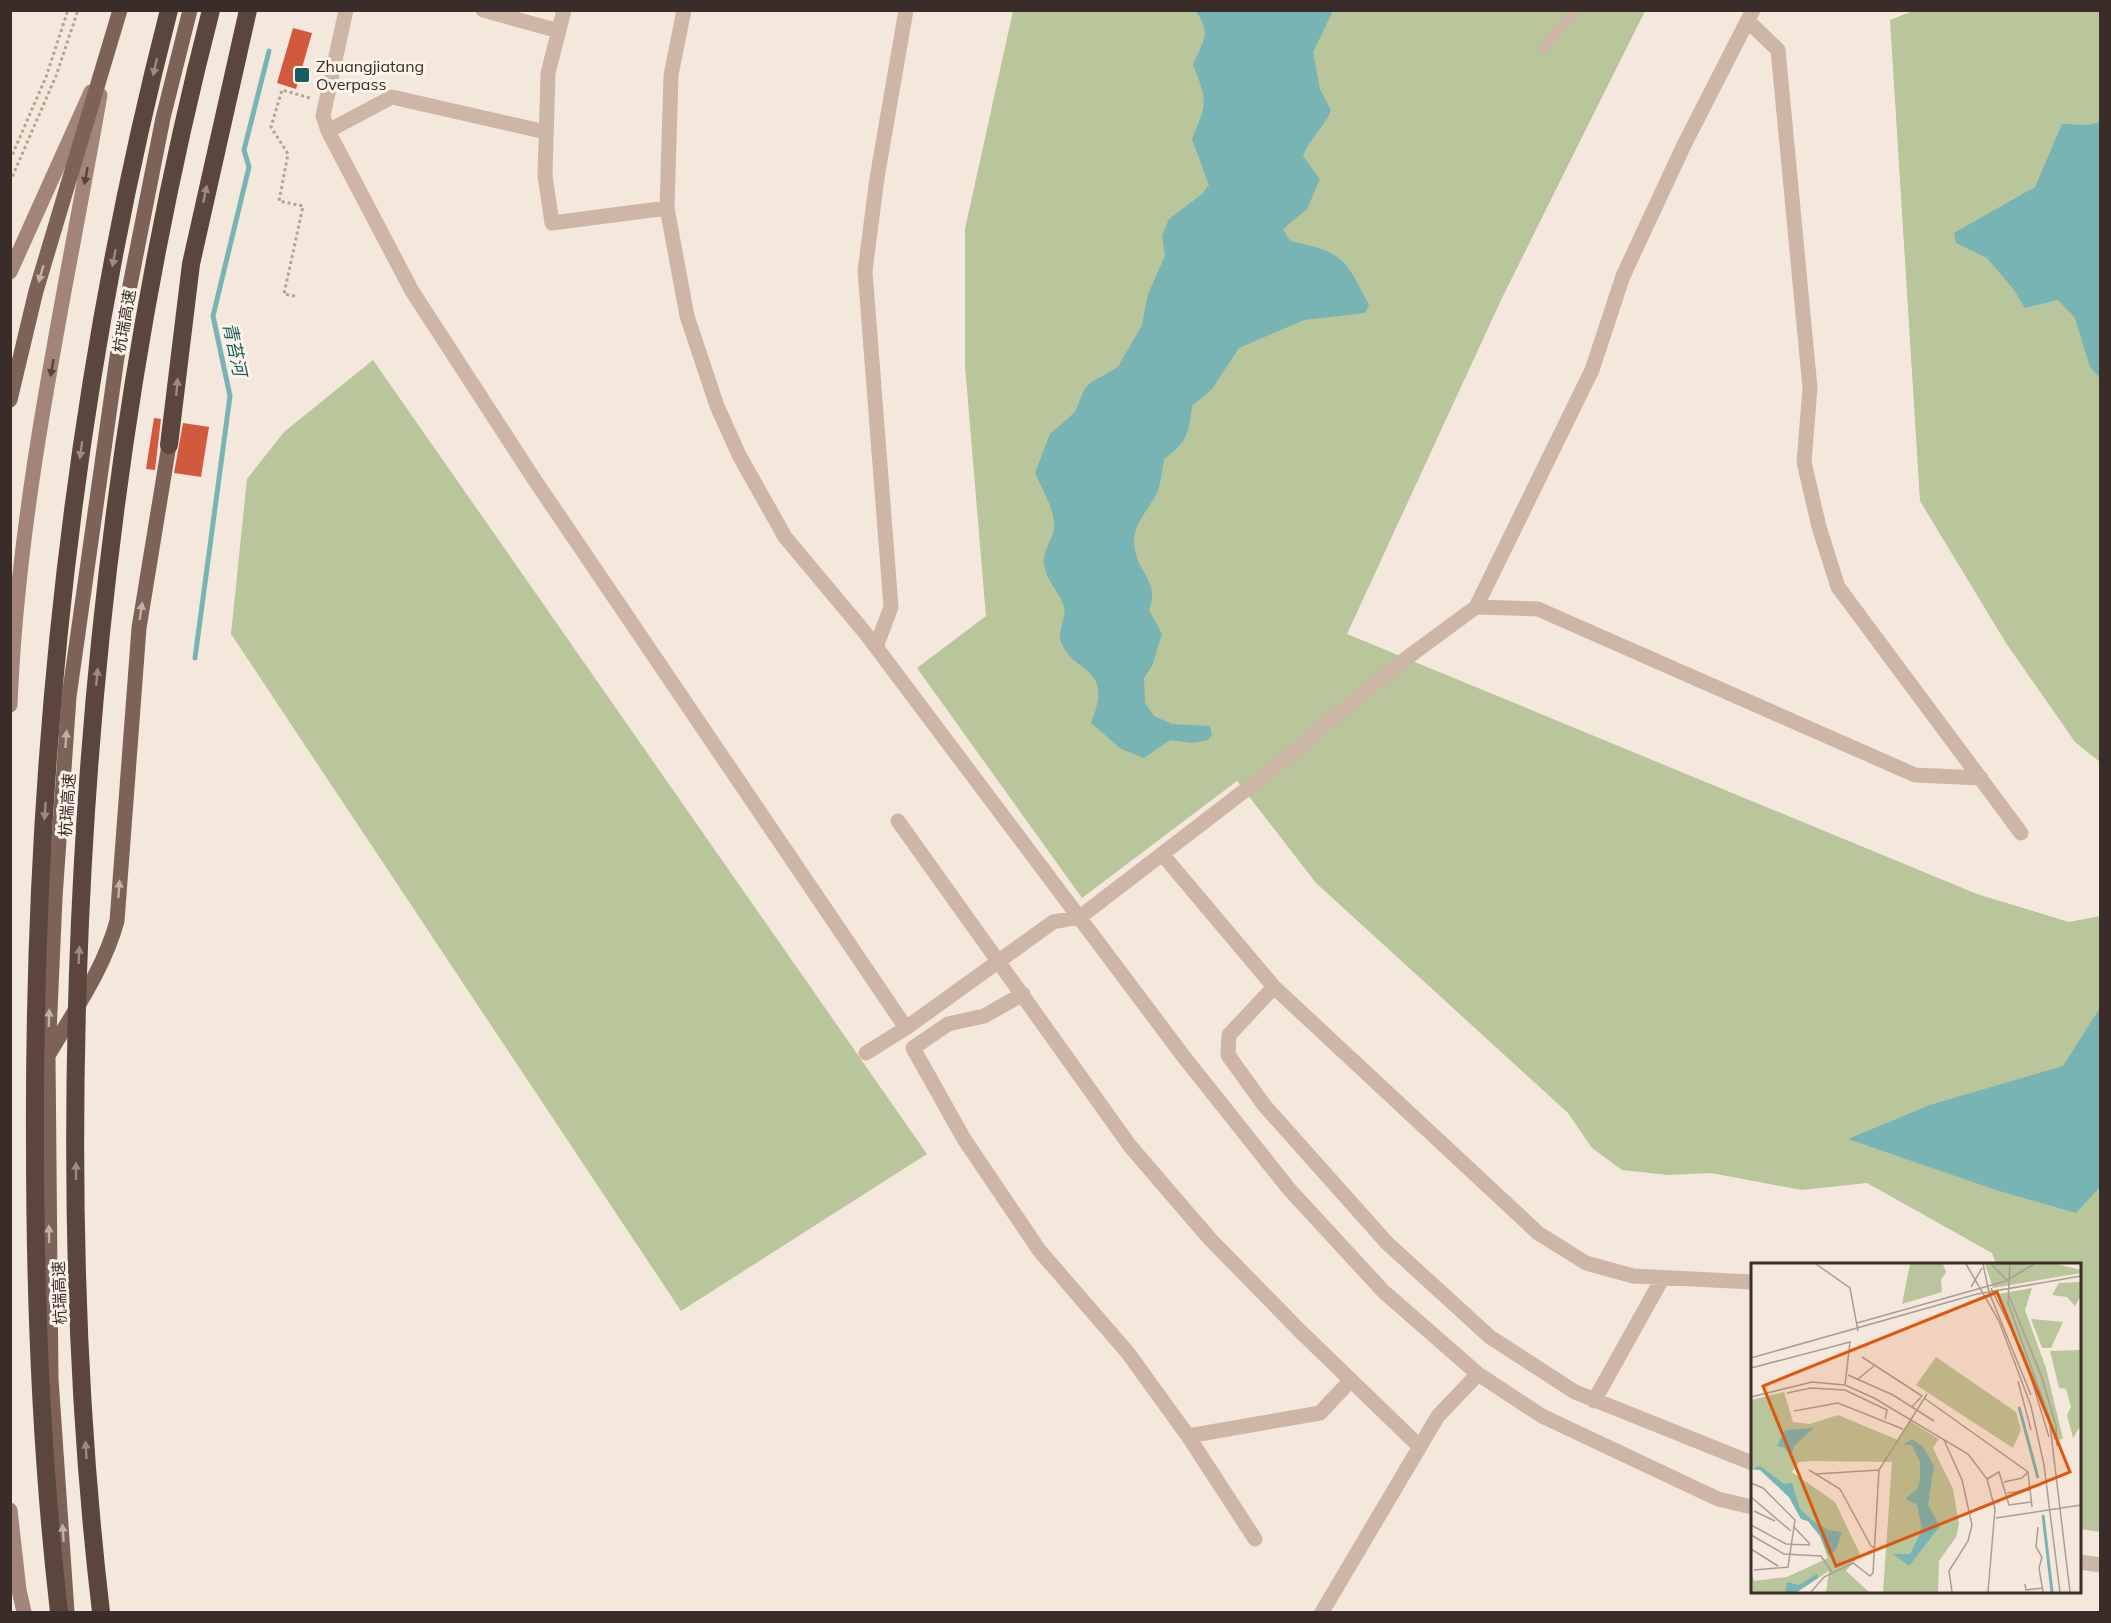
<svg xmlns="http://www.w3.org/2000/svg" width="2111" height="1623" font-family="Mulish,'Noto Sans SC',sans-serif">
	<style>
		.green { fill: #b9c59a }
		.water { fill: #78b4b4 }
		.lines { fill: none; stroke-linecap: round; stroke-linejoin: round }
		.stream { stroke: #78b4b4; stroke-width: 5 }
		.building { fill: #d1593e }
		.path { stroke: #baa090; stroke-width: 3; stroke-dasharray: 3 3; stroke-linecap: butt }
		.service { stroke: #ceb6a7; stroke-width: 10 }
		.minor { stroke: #ceb6a7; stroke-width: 15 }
		.secondary { stroke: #a28578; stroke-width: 15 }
		.primary { stroke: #7d6258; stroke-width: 15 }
		.motorway { stroke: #5b463e; stroke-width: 18 }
		.motorway-bridge { stroke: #5b463e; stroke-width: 18 }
		.oneway { fill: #9b8b82 }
		.oneway2 { fill: #54423c }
		.oneway3 { fill: #c2b1a8 }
		.poi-dot { fill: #195e5f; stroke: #fbf2e9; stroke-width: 2 }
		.labels { text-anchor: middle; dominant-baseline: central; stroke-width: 6; stroke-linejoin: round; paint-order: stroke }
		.poi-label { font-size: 16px; fill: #3a2c28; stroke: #fbf2e9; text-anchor: start }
		.street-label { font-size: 16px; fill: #3a2c28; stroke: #fbf2e9 }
		.water-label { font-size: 18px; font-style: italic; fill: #195e5f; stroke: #fbf2e9 }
		.inset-river { fill: none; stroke: #78b4b4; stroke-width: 3 }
		.inset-road { fill: none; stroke: #aa9d94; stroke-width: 1.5 }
		.view { fill: #df570d; fill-opacity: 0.15; stroke: #df570d; stroke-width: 3 }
		.inset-edge { fill: none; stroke: #3a2c28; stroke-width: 3 }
	</style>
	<rect width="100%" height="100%" fill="#f4e8dc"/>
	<path class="green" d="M1915,10l185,1v751l-25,-20 -69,-99 -86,-142 -30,-481z
		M1013,11h632l-143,287 -155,336 630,260 92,28 31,-6v616l-20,-3v-265h-84l-4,-11 -125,-70 -65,7 -91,-17 -43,2 -46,-5 -30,-22 -24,-35 -252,-230 -79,-102 -155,117 -165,-230 69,-52 -21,-250v-137z
		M373,360l554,794 -246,157 -450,-677 16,-155 37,-47z"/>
	<path class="water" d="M1196,11h137l-20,41 7,37 11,21c-7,18 -21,28 -28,46l17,23 -13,30 -24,20 7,12c53,11 55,17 79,64l-4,8 -61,7 -65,28 -27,41 -20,17c-3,28 -5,36 -28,53 -2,11 -3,27 -8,36 -9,17 -26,32 -21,55 4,24 25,32 14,60l13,24 -10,32 -8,12 1,25 9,13 18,8 38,2 2,8 -4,6 -16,3 -22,-3 -26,18 -23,-9 -30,-26c24,-59 -17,-47 -30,-81 -4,-11 6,-25 3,-36 -5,-15 -18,-25 -20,-42 -2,-11 8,-24 10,-35 2,-18 -12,-40 -19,-56l15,-39 25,-22 9,-22 6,-7 28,-16 24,-42 6,-31 17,-38 -3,-20 7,-17 33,-25 7,-9 -17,-46c15,-36 16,-37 1,-74 10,-25 19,-30 3,-54z
		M2100,122v256l-10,-11 -15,-49 -17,-18 -33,8 -11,-18 -27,-32 -31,-15 -2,-10 81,-46 27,-63 26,1z
		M2100,1008v179l-24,26 -80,-23 -148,-51 82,-34 133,-39z"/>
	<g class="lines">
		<path class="stream" d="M195,658l35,-262 -17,-80 36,-149 -5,-17 25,-99"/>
	</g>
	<path class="building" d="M293,28l19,5 -16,56 -19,-6z
		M154,418l7,1 -6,51 -9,-1z
		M183,423l26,4 -8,50 -27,-4z"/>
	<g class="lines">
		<path class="path" d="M10,160l36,-83 22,-67
			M10,182l46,-106 22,-66
			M295,296l-11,-2 19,-88 -24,-5 9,-47 -17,-27 11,-37 28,8"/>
		<path class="service" d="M1542,49l34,-39"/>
		<path class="minor" d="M346,10l-23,106 5,15 84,160 120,185 374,552
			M483,10l76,21
			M564,10l-16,63 -3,103 7,47 115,-15
			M684,10l-13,65 -4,133 20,108 30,90 22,49 46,82 82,98 317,422 105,132 94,102 95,83 64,42 176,83 34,8
			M1748,21l30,29 32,338 -6,74 15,65 19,60 183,246
			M328,131l64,-34 154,35
			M1476,607l62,2 377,166 66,3
			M876,647l15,-40 -26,-336 12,-93 29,-168
			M898,821l232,325 80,93 90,92 120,116
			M1162,854l112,133 264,246 48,30 47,13 119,6
			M1274,987l-45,48 -1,20 36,50 123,138 103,94 85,55 177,71
			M1023,994l-39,22 -36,8 -35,24 51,91 75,111 89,103 60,83 67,103
			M866,1053l40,-25 147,-106 27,-5 185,-142 135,-112 76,-56 116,-237 31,-94 61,-131 69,-135
			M1594,1401l68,-122
			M1188,1436l132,-23 31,-33
			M2080,1562l20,3
			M1322,1612l116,-196 40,-42"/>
		<path class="secondary" d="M10,272l81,-180
			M10,705c8,-205 55,-408 90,-610
			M10,1510l9,80 5,22"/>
		<path class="primary" d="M10,400l26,-109 84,-281
			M49,1054c25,-43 55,-85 68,-133l22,-293 30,-183
			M67,1612l-16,-233 -3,-322 7,-159 14,-201 51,-361 43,-218 27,-108"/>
		<path class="motorway" d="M169,445l22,-181 57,-254
			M59,1612c-18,-155 -24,-312 -24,-469 -2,-381 39,-764 134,-1133"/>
		<path class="motorway-bridge" d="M101,1612c-25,-211 -30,-426 -23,-639 11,-325 52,-648 133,-963"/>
	</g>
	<defs><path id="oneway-solid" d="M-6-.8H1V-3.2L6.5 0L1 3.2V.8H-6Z" transform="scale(1.5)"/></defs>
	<g class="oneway">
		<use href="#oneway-solid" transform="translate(155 67) rotate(103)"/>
		<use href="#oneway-solid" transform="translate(205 194) rotate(-78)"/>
		<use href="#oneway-solid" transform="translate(114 258) rotate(101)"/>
		<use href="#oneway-solid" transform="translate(177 387) rotate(-85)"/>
		<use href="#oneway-solid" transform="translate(81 450) rotate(98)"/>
		<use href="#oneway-solid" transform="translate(97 677) rotate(-85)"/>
		<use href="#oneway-solid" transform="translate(45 811) rotate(94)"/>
		<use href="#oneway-solid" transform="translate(79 955) rotate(-88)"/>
		<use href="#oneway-solid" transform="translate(76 1171) rotate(-90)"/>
		<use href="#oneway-solid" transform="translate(86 1450) rotate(-93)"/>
	</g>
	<g class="oneway2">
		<use href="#oneway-solid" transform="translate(86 176) rotate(100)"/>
		<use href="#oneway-solid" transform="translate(52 368) rotate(100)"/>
	</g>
	<g class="oneway3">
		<use href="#oneway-solid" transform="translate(41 274) rotate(106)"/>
		<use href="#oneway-solid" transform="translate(141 611) rotate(-81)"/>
		<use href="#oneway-solid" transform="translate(66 739) rotate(-86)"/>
		<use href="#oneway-solid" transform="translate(119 889) rotate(-86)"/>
		<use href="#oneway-solid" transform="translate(49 1018) rotate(-88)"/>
		<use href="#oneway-solid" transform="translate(49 1234) rotate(-91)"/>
		<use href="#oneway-solid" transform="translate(63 1533) rotate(-94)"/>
	</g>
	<rect class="poi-dot" x="294" y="67" width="16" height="16" rx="3"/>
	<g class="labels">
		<g class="poi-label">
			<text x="316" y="66">Zhuangjiatang<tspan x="316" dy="18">Overpass</tspan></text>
		</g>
		<g class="street-label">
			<text transform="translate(124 321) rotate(-80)">杭瑞高速</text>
			<text transform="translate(67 805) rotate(-86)">杭瑞高速</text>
			<text transform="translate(59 1293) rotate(-92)">杭瑞高速</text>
		</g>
		<g class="water-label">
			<text transform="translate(235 349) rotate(78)">青苔河</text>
		</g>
	</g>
	<g transform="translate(1751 1263)">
		<rect width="330" height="330" fill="#f4e8dc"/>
		<path d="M159,1h33l3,8 -5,8 1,12 -40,12zM234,1h71l25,6v3l-88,15zM330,19v13l-6,11 -8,-9 -15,-2 7,-12zM281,25l-7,22 21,58 17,71 -8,1 -56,-146zM280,56l32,3 -12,26h-9zM330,87v75l-8,13 -6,-23 4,-8 -5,-18 -7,-1 -9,-37zM185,94l80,55 5,18 -8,18 -97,-63zM33,129l9,30 17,2 28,-9 60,25 12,-19 29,18 -6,9 20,41 6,35 -3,13 -17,24 -1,31h-55l9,-130 -81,-1 -12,1 -7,10 43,30 25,52 -14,17 23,21h-43l3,-21 -32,21h-46v-19l3,8 33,-4 41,-19 -8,-22 -12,-15 -7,-2 -12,-22 -29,-27 -9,-1v-69z" fill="#b9c59a"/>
		<path d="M63,165l-20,18 -3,12 -6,-10 -8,-2 8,-16zM161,176l12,9 10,18 -6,39 12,21 -31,40 -16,-12h17l12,-24 -5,-26 -12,-5 12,-10 3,-9v-18l-8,-17h-9zM9,203l24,18 8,-1 8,26 13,12 15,9 14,2 -6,18 -7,5 1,4 -10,-23 -12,-15 -7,-2 -12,-22 -29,-27 -9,-1zM66,311l1,4 -21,14h-12l2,-10 12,3z" fill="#78b4b4"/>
		<path class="inset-river" d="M268,144l19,71M292,252l9,77"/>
		<path class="inset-road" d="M65,1l34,24 8,43M215,1l33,57 32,85 13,59 16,127M232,1l6,28 42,103M240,1l16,16M244,1h33M259,1l-2,39 41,114 21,175M220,24l11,-19M240,25l33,67 25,82M258,33l33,82 14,48 1,20M106,60l149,-42 28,-17M111,94l60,39 -10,11M0,95l226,-64 104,-18M0,105l99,-26 -5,43M97,112l45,20 41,26M107,116l16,-13M267,118l13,49M36,130l24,-5 34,2 42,20 -2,9M0,134l61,-15 33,3 29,13 94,56 19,25 8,30 -7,83M173,135l104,74 4,35M43,148l44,-8 65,26M193,177l18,40 10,45 -4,16 -19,30 3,21M58,207l31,19 31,57 4,2M65,211l63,-4M236,216l12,-7 10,33 22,-3M253,219l18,-4 6,-6M0,220l12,5 32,32 -7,47 -34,3M256,230l23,-3M0,234l40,34M3,248l21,10M245,255l85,-13M0,262l35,19 24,1M43,264l16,17M287,264l-2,20 6,10 -3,11 4,24M0,272l33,19 37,2 11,16M0,286l27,17M274,321l1,6 17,-2M60,329l13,-15 29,-14 17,13 3,-3 6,-103 48,-76"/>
		<path class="view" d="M246,29l73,180 -234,94 -73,-180z"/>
		<rect width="330" height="330" class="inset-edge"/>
	</g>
	<rect width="2111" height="1623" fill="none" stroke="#3a2c28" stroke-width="24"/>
</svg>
